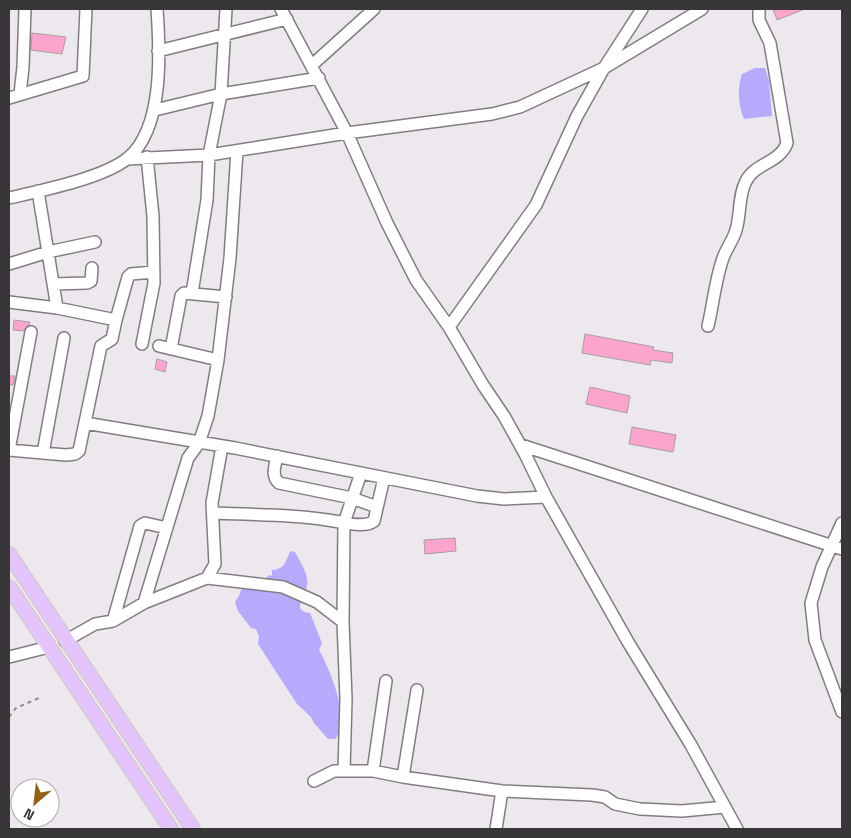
<svg xmlns="http://www.w3.org/2000/svg" width="851" height="838" font-family="'Space Grotesk',sans-serif">
	<style>
		.water { fill: #b7a9fb }
		.building { fill: #fda4ce; stroke: #a59fa1 }
		.lines { fill: none; stroke-linecap: round; stroke-linejoin: round }
		.minor-casing { stroke: #827d81; stroke-width: 14 }
		.major-casing { stroke: #c7c7c7; stroke-width: 16 }
		.path { stroke: #8e8b8e; stroke-width: 2; stroke-dasharray: 4 4; stroke-linecap: butt }
		.minor { stroke: #fff; stroke-width: 11 }
		.major { stroke: #e5c4fc; stroke-width: 14 }
	</style>
	<rect width="100%" height="100%" fill="#ede8ed"/>
	<path class="water" d="M755,68h10l4,13 3,35 -28,3c-6,-14 -7,-31 -2,-45z
		M291,551l4,1c5,10 14,22 12,33 -1,8 -7,14 -7,23l4,4 6,1 12,30 -3,7c11,19 33,72 16,89h-7l-14,-16 -3,-6 -14,-13 -39,-60 1,-8 -3,-7 -5,-1 -13,-17 -3,-9 4,-6 3,-9 22,-7 5,-5 3,1v-6c15,-1 13,-11 19,-19z"/>
	<path class="building" d="M773,9h32l-28,11z
		M32,33l34,4 -4,17 -31,-4z
		M14,320l16,2 -1,3 -3,2 -2,4 -11,-1z
		M585,334l69,13 -1,3 20,3 -1,10 -21,-3 -1,5 -68,-12z
		M157,359l10,3 -2,10 -10,-3z
		M9,376h6l-2,9h-4z
		M590,387l40,9 -3,17 -41,-9z
		M632,427l44,8 -3,17 -44,-8z
		M455,538l1,13 -31,3 -1,-14z"/>
	<g class="lines">
		<defs>
			<path id="minor" d="M281,9l66,124 40,90 29,57 33,47 34,58 21,31 21,38 21,43 82,145 63,103 46,84
				M158,51l129,-32
				M312,65l62,-56
				M20,94l3,-27 2,-58
				M9,98l74,-22 3,-67
				M155,110l66,-16 98,-16
				M127,159l82,-4 138,-22 145,-19 28,-7 84,-39 98,-59
				M38,191l19,117
				M9,198c31,-7 95,-20 119,-40 36,-30 32,-107 29,-149
				M9,264l39,-12 47,-10
				M53,284l34,-1 4,-2 1,-13
				M192,293l15,-93 2,-45 12,-61 5,-85
				M9,302l48,6 59,12 -4,19 -11,7 -22,105 -4,3 -9,1 -57,-5
				M116,320l12,-43 3,-3 23,-2
				M708,326c5,-21 7,-44 14,-65 3,-11 11,-20 14,-31 5,-16 2,-34 10,-49 9,-18 34,-18 41,-38l-17,-100 -11,-23v-11
				M449,327l87,-122 41,-89 27,-48 38,-59
				M142,344l12,-61 -1,-67 -6,-59
				M159,346l59,14
				M171,349l10,-53 3,-3 42,4
				M85,423l150,25 242,48 27,3 42,-2
				M521,445l321,104
				M9,450l22,-118
				M43,453l21,-115
				M277,456c-2,10 -6,20 2,27l73,15 25,9
				M213,513c43,2 85,1 127,9 9,2 27,5 34,-1l10,-43
				M842,523l-20,44 -11,36 4,37 27,72
				M207,578l8,-14 -3,-61 10,-57
				M144,603l44,-145 11,-15 9,-27 10,-56 12,-102 7,-107
				M113,621l27,-95 5,-3 22,5
				M65,641l30,-17 18,-3 31,-18 63,-25 76,9 34,15 26,20
				M9,657l40,-10
				M344,771l2,-72 -3,-77 1,-99 17,-50
				M373,771l13,-90
				M403,777l14,-87
				M314,781l20,-10h39l30,6 99,14 -6,38
				M502,791l90,4 13,2 10,7 25,5 42,2 43,-4"/>
			<path id="major" d="M9,554l184,275
				M9,587l162,242"/>
		</defs>
		<use href="#minor" class="minor-casing"/>
		<use href="#major" class="major-casing"/>
		<path class="path" d="M9,717l7,-9 23,-10"/>
		<use href="#minor" class="minor"/>
		<use href="#major" class="major"/>
	</g>
	<rect width="851" height="838" fill="none" stroke="#383638" stroke-width="20"/>
	<g transform="translate(35 803) rotate(208)"><circle r="24" fill="#ffffff" stroke="#afafaf"/>
	<path d="M0-4L9 19L0 12L-9 19Z" fill="#966117"/>
	<text y="-8" font-size="14" font-weight="bold" text-anchor="middle" fill="#383638">N</text>
	</g>
</svg>
